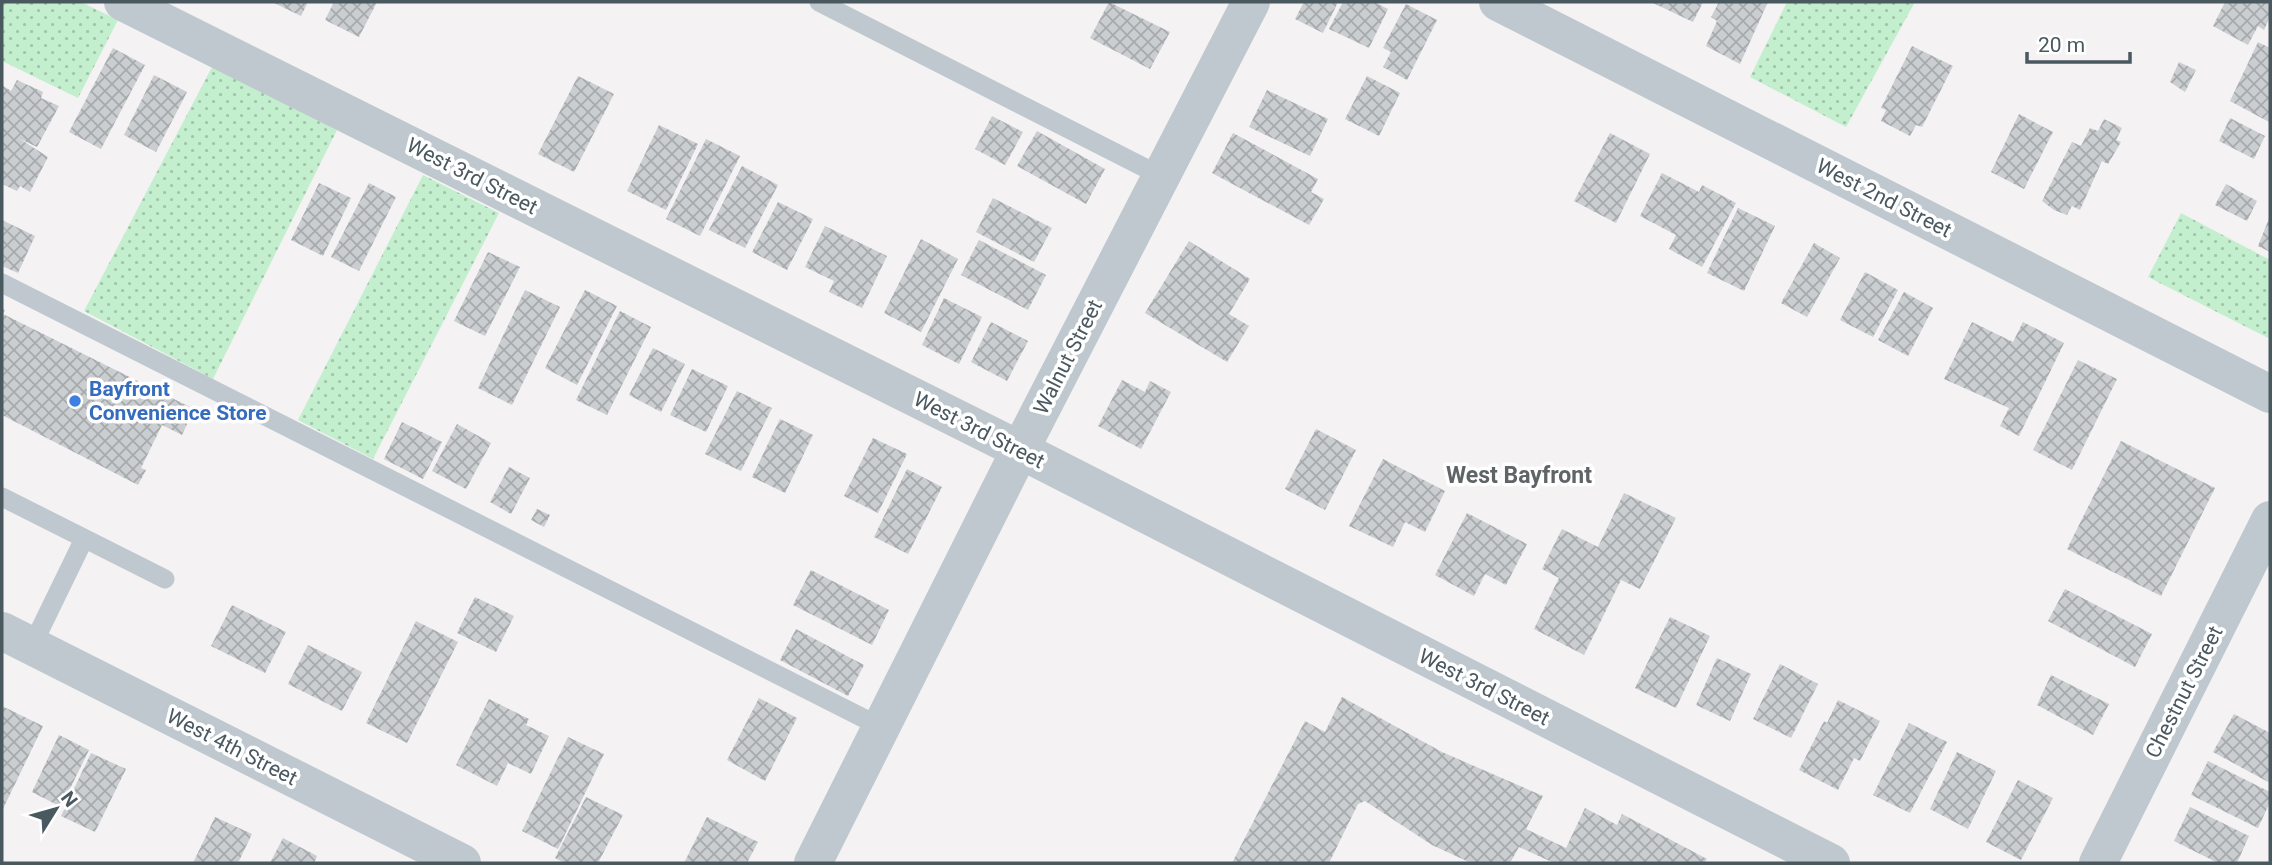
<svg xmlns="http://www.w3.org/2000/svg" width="2272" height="865" font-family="Roboto,sans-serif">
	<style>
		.grass { fill: url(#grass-dots) }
		.building { fill: url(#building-cross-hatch) }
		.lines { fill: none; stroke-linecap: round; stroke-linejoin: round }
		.service { stroke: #bec8ce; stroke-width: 19 }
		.minor { stroke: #bec8ce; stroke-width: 38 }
		.tertiary { stroke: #bec8ce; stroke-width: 38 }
		.shop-dot { fill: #3f7fe0; stroke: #fff; stroke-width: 2.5 }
		.labels { text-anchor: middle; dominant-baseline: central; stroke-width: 7; stroke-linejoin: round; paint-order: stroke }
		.street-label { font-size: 21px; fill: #4a5860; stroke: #fff }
		.shop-label { font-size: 21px; font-weight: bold; fill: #366cbe; stroke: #fff; text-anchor: start }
		.neighbourhood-label { font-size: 23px; font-weight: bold; fill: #5f6467; stroke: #fff }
	</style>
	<defs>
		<pattern id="grass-dots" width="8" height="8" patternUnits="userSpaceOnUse" patternTransform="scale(1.75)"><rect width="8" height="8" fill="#c4efcf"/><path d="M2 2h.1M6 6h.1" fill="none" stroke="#a1c4ab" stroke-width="1.8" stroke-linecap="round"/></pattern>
		<pattern id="building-cross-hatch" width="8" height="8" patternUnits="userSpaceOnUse" patternTransform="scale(1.75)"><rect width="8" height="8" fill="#caced1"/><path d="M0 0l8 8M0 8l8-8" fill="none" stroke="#a6aaad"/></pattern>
	</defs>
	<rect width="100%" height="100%" fill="#f4f2f3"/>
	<path class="grass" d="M2,2h79l37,18 -40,78 -76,-37z
		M1787,2h128l-69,125 -96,-50z
		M213,65l124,65 -124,249 -129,-68z
		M423,175l76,38 -126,246 -75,-39z
		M2181,213l89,47v79l-122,-62z"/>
	<path class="building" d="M272,2h36l-7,14z
		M334,2h43l-18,35 -34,-17z
		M1109,2l61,30 -20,37 -60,-31z
		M1304,2h34l-15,31 -28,-14z
		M1343,2h31l14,7 -19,39 -40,-19z
		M1651,2h52l-10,20z
		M1719,2h49l-28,62 -34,-18 11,-25 -6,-4z
		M2225,2h45v15l-6,13 -6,-4 -10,19 -35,-19z
		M1406,4l31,16 -30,60 -24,-13 8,-15 -8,-4z
		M2258,42l12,6 -1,74 -39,-21z
		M1912,46l41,20 -31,61 -6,-2 -6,11 -29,-15 5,-11 -5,-2z
		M113,48l32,17 -44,84 -32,-17z
		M2179,62l17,8 -11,22 -15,-10z
		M154,75l33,17 -31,60 -32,-17z
		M578,76l36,18 -40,78 -36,-18z
		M1367,76l33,17 -21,43 -34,-17z
		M17,80l26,12 -2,6 18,8 -22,41 -17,-8 28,18 -18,35 -10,-6 -3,5 -15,-7v-99l9,6z
		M1267,90l61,29 -18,37 -61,-29z
		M2019,114l34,18 -29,57 -33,-17z
		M992,116l31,16 -18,33 -30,-16z
		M2230,118l35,18 -11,23 -35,-18z
		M2104,119l18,9 -6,12 5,2 -13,22 -6,-3 -22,49 -8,-4 -5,9 -13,-5 -12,-9 30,-59 9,4 9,-18 8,3z
		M659,125l39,19 -32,66 -39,-19z
		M1037,131l68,38 -19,35 -69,-38z
		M1233,133l85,46 -7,13 13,7 -15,26 -97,-52z
		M1610,133l40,21 -34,69 -42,-22z
		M706,139l34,17 -40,80 -34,-17z
		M742,166l36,19 -33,63 -36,-18z
		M1662,173l37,19 3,-7 34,18 -34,64 -33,-18 7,-14 -36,-19z
		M319,183l32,15 -28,58 -32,-16z
		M369,183l27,14 -37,74 -28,-14z
		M2226,184l31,17 -10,20 -32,-16z
		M993,198l59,30 -18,34 -58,-30z
		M778,202l35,17 -26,51 -35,-18z
		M1738,208l37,18 -31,65 -37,-18z
		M2270,216v36l-12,-6z
		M2,220l33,16 -17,37 -16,-7z
		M825,226l62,30 -25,52 -33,-16 5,-11 -29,-14z
		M921,239l37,20 -37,73 -37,-19z
		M979,240l67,35 -18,35 -67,-35z
		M1189,241l61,38 -21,35 20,12 -22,36 -82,-49z
		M1814,243l26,15 -33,59 -26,-14z
		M488,252l32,15 -35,69 -31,-15z
		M1865,272l33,18 -25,47 -33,-17z
		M525,290l35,17 -48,98 -34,-17z
		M585,290l32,16 -40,79 -32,-17z
		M1904,292l29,16 -25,48 -30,-16z
		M944,298l38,19 -23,47 -37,-19z
		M2,308l3,2 -2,4 191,95 -12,26 -20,-10 -21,43 5,2 -8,15 -136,-70z
		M620,311l31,16 -44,88 -31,-15z
		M991,322l37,19 -21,40 -36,-19z
		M1972,322l41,20 10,-20 41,21 -45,93 -19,-10 9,-18 -65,-29z
		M653,348l32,16 -24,48 -32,-17z
		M2078,360l39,19 -45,91 -39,-20z
		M692,369l36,17 -22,46 -36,-17z
		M1122,380l23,12 5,-11 21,11 -30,57 -43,-23z
		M737,391l35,17 -31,63 -36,-17z
		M780,419l33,16 -28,58 -33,-16z
		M402,422l40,20 -19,37 -39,-20z
		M457,424l34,19 -25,46 -34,-18z
		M1316,429l40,21 -31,60 -40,-21z
		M873,438l34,16 -29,59 -34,-17z
		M2121,441l94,47 -54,108 -94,-47z
		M1383,459l62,32 -20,41 -20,-10 -12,25 -44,-21z
		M509,467l21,11 -19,36 -21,-12z
		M907,469l35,18 -34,67 -34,-17z
		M1624,493l52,25 -36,71 -19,-9 -37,75 -50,-26 25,-51 -17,-9 20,-40 36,18z
		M537,509l13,6 -6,12 -13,-7z
		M1467,513l60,31 -21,41 -21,-11 -11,22 -39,-21z
		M811,570l78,40 -17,35 -79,-40z
		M2065,589l87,45 -17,33 -87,-46z
		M475,597l39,19 -18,36 -39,-19z
		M232,605l54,27 -21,41 -54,-27z
		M1670,617l40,19 -34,72 -41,-20z
		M416,621l42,21 -51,101 -41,-20z
		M796,629l68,36 -16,31 -68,-36z
		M308,645l54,27 -20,39 -54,-27z
		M1717,658l34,16 -21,47 -34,-16z
		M1780,664l38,20 -27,54 -38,-19z
		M2051,675l58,29 -16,31 -56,-30z
		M1342,697l100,55 101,44 -17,33 40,19 19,-40 32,17 5,-11 85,45 -3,4h-150l-35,-16 -9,16h-39l-39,-18 -67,-44 -7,3 -29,59h-97l73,-142 20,11z
		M759,698l38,20 -32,63 -38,-21z
		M489,699l40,20 -3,6 23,11 -18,38 -23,-11 -11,23 -41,-21z
		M1838,700l42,21 -20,40 -6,-3 -16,32 -39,-20 25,-49 3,2z
		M2,706l41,20 -41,85z
		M2234,714l36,19v50l-57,-31z
		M1909,723l38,19 -37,71 -37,-18z
		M59,735l30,15 -28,57 -29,-15z
		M568,737l36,17 -46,95 -36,-18z
		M1957,752l39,19 -28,58 -38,-20z
		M91,753l35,16 -31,63 -34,-16z
		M2208,761l62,31v10l-12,26 -67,-33z
		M2018,780l35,18 -32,62 -35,-18z
		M586,797l37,18 -25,48h-33l-10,-5z
		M2190,807l59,29 -12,27h-19l-44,-22z
		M215,817l37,17 -14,29h-45z
		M707,817l51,25 -11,21h-63z
		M283,838l34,18 -3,7h-44z"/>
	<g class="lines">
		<path class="service" d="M819,2l342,174
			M2,283l879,444
			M2,497l163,82
			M32,646l52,-107"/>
		<path class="minor" d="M123,2l897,448 811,413
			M2,631l460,232
			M813,863l207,-413 231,-448
			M2098,863l172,-343"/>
		<path class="tertiary" d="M1498,2l772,392"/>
	</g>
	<circle class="shop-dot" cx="75" cy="401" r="7"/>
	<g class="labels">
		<g class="street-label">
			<text transform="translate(472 176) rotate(27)">West 3rd Street</text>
			<text transform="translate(1884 198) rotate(27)">West 2nd Street</text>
			<text transform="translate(1068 357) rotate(-63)">Walnut Street</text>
			<text transform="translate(979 430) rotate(27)">West 3rd Street</text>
			<text transform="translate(1484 687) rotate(27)">West 3rd Street</text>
			<text transform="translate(2184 692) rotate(-63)">Chestnut Street</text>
			<text transform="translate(232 747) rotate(27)">West 4th Street</text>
		</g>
		<g class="shop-label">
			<text x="89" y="389">Bayfront<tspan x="89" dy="24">Convenience Store</tspan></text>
		</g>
		<g class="neighbourhood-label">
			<text x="1519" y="475">West Bayfront</text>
		</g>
	</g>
	<rect width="2272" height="865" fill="none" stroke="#4a5860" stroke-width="7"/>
	<g transform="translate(56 809) rotate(53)" stroke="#ffffff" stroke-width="5" paint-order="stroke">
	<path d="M0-5L12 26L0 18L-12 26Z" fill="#4a5860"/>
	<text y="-10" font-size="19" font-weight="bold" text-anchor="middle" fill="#4a5860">N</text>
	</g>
	<path d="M2027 52v10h103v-10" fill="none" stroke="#4a5860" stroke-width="3.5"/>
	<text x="2038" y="52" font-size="21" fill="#4a5860" stroke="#ffffff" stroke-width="5" paint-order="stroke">20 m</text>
</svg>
